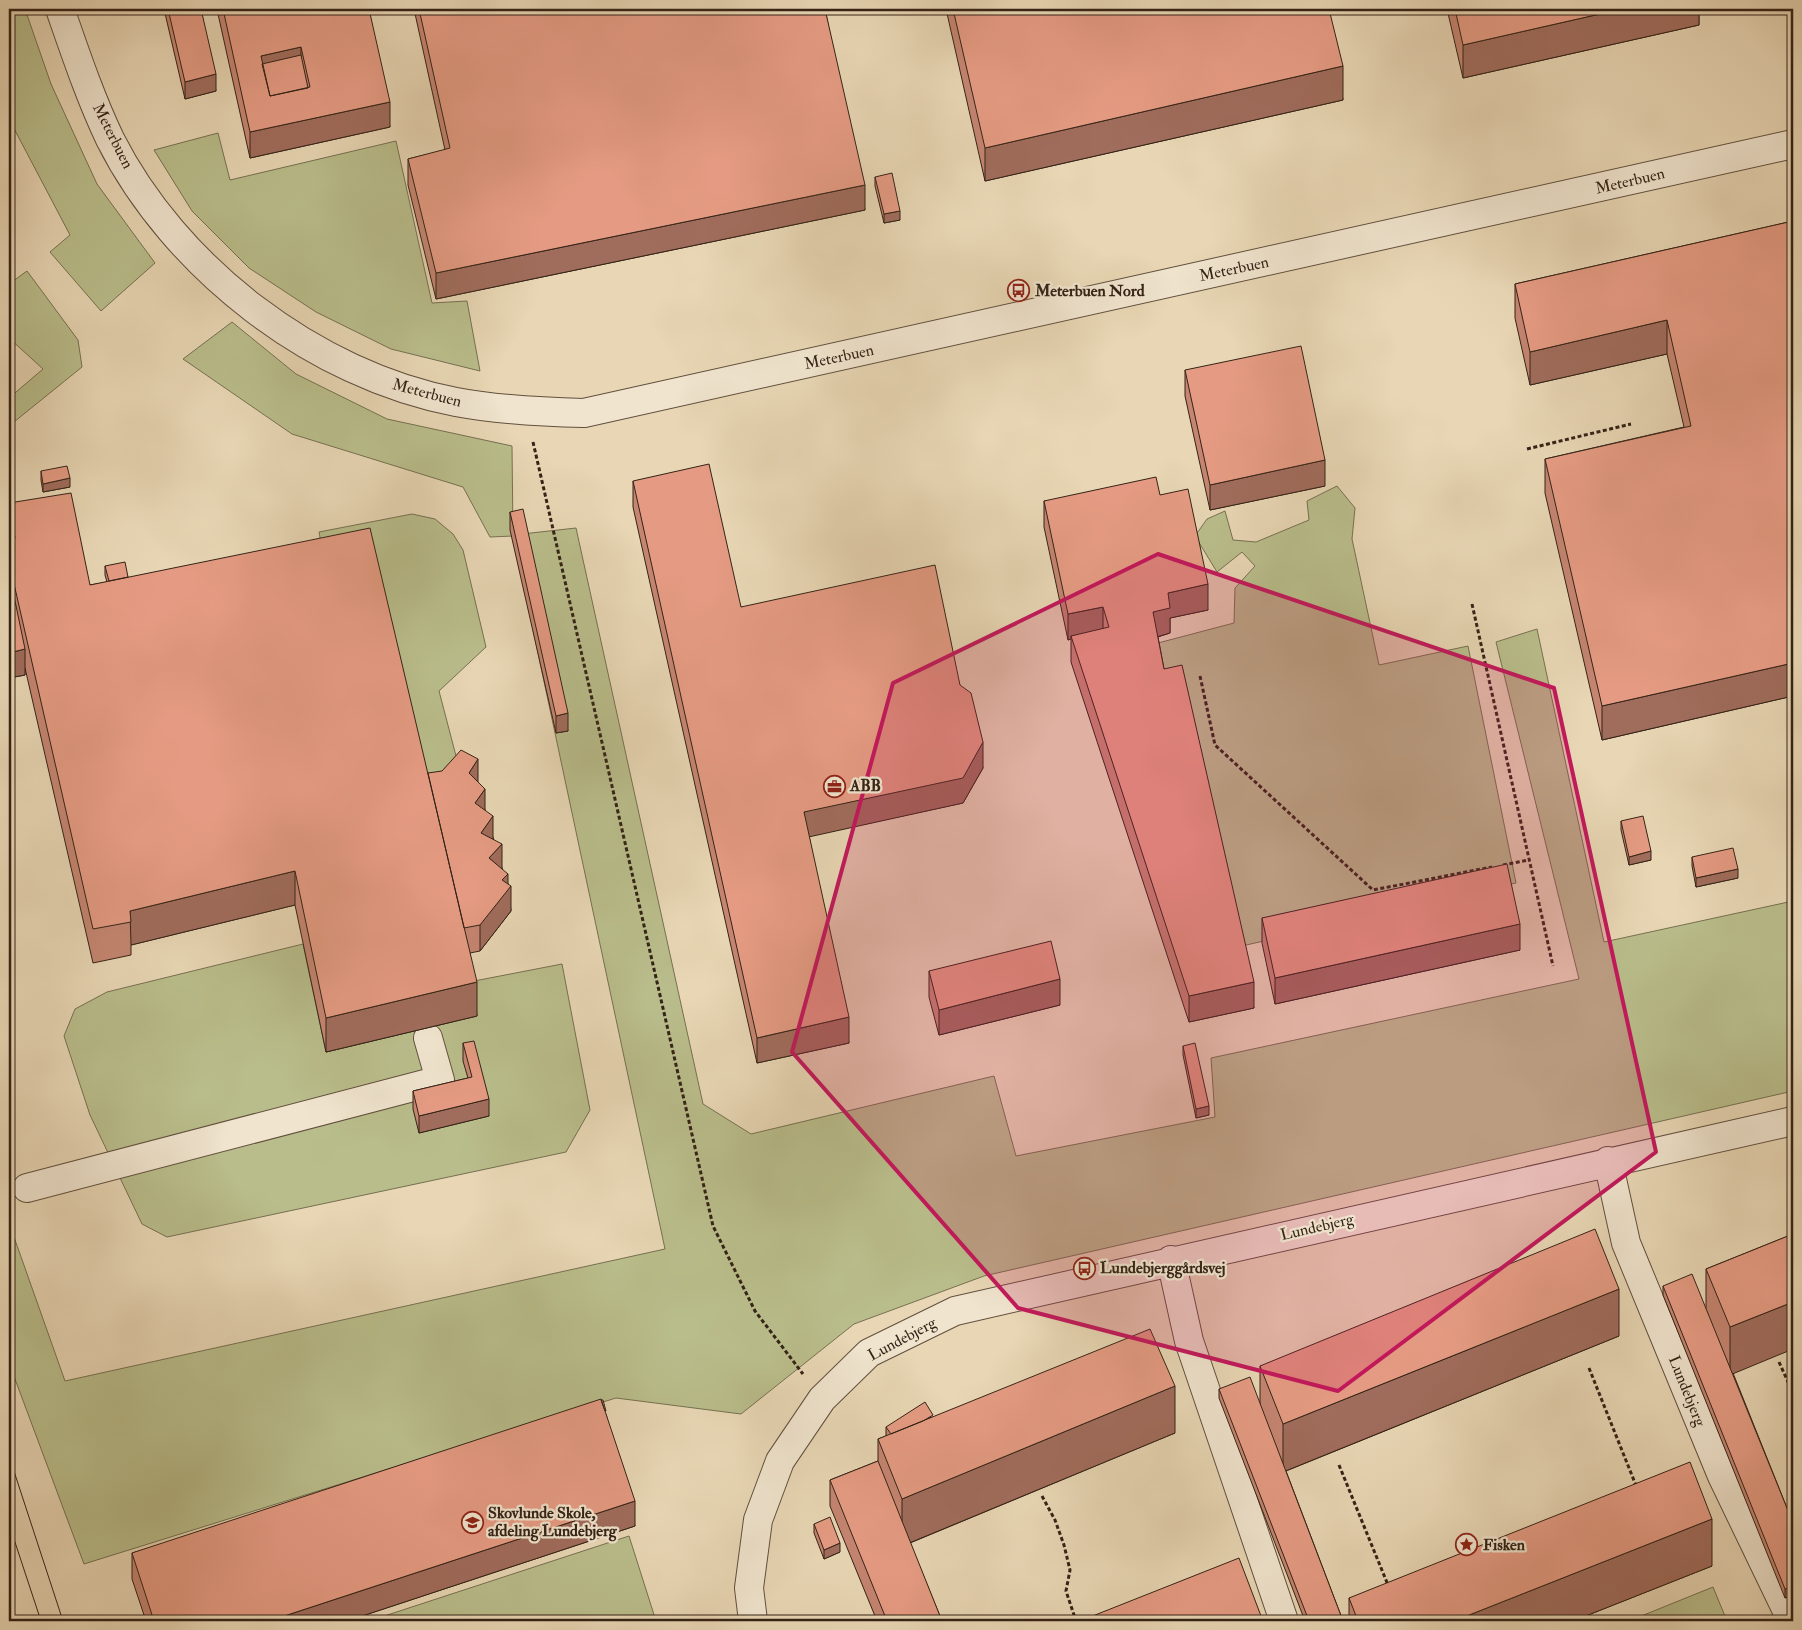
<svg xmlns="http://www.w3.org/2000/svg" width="1802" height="1630" font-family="'IM FELL Double Pica',serif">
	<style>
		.green { fill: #b9bd8b; stroke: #767051 }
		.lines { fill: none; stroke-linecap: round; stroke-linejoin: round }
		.minor-casing { stroke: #61503e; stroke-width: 30 }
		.path { stroke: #342317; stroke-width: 3; stroke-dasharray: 4 2.5; stroke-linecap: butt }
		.minor { stroke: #f0e4ce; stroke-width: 28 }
		.tram { stroke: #342317; stroke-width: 1 }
		.wall { fill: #c58571; stroke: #342317 }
		.shaded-wall { fill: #a06c5c; stroke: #342317 }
		.building { fill: #e59b83; stroke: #342317; fill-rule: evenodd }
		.marked { fill: #c2185b; fill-opacity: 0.2; stroke: #c2185b; stroke-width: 4; stroke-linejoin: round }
		.labels { text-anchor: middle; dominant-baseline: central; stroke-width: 4.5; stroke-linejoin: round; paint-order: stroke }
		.street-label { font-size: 16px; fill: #342317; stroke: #f0e4ce }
		.poi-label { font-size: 16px; font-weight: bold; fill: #342317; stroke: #f0e4ce; text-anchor: start }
	</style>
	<rect width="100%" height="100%" fill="#e8d6b4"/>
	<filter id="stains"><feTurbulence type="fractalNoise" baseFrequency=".004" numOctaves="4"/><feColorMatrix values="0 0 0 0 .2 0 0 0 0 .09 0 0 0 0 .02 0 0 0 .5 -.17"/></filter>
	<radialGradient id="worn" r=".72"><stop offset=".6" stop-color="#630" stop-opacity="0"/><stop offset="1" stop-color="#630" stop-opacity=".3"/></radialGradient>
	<path class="green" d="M9,9h16l26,75 46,100 58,79 -54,48 -51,-59 20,-17 -61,-116z
		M218,133l12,47 166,-39 36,162 35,-2 13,70 -89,-22 -75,-37 -67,-44 -57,-57 -38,-61z
		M27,271l51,69 4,27 -73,59v-28l34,-29 -34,-31v-54z
		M232,322l64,52 91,45 125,27 1,89 63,-7 127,576 48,30 243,-58 22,80 199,-39 -4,-59 368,-79 -83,-337 41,-13 67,313 189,-41v190l-809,185 -130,48 -113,90 -125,-16 -532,166 -75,-201v-140l56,158 600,-132 -152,-713 -23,1 -27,-50 -171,-53 -109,-75z
		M1337,486l18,22 -3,31 27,126 89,-19 48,237 -274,63 -74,-255 -10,-48 76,-20 1,-35 20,-22 -13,-14 -25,20 -22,-36 12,-17 18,-8 8,29 23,2 53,-22 -2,-19z
		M412,514l23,5 18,15 10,16 23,97 -47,44 22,84 -35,24 -100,-229 -7,-38z
		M303,944l23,108 150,-36 -7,-34 93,-18 28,146 -24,42 -399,85 -25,-13 -52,-109 -26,-79 11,-27 32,-17z
		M629,1536l27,85h-287z
		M1713,1587l14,34h-98z"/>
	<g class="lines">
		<defs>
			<path id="minor" d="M60,9c15,43 30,88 50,130 65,129 204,236 346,263 43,8 85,10 128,11l1209,-269
				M1608,1161l18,82 96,233 66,137
				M27,1188l413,-108 -12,-42
				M1171,1260l18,81 95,280
				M753,1621l-4,-33 9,-68 22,-59 42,-62 47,-46 86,-42 838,-190"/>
		</defs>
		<use href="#minor" class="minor-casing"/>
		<path class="path" d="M533,442l180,784 42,85 48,63
			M1527,449l104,-25
			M1472,604l81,362
			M1200,676l15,69 158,145 119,-23
			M1503,865l26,-5
			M1779,1362l14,31
			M1589,1368l48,120
			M1339,1465l49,120
			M1042,1496l13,24 9,25 6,25 -4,21 10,30"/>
		<use href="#minor" class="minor"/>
		<path class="tram" d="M9,1456l54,165
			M9,1524l32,97"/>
	</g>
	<path class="wall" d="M164,9h37l15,82 -31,8z
		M218,9h151l21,118 -140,31 -32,-144z
		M414,9h411l40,201 -429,89 -28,-114v-26l37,-9z
		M946,9h383l14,91 -358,81z
		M1447,9h252v16l-236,53z
		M875,177l25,43 -16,3 -9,-37z
		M1793,221v475l-191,44 -57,-247v-34l139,-32 -17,-73 -137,31 -15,-67v-34z
		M1185,370l140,116 -115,24 -25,-114z
		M41,471l29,16 -27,5 -2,-12z
		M633,481l108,126 219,78 23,83 -20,35 -154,33 40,207 -92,20 -124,-556z
		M1160,495l48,115 -38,8v15l-12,4 6,32 90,339 -65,14 -118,-360v-23l-3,1 -24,-113v-26z
		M9,503l81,82 17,-3 -2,-7v-9l23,11 300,196 50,9 7,28 17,58 6,16 3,27 -31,40 -10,2 7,63 -151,36 -31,-147 -164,40v10l-38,8 -68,-295v7l-16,3z
		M510,512l58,219 -12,2 -46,-203z
		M1621,821l30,39 -22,5 -8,-35z
		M1692,857l46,21 -42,9 -4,-21z
		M1262,918l258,32 -245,54 -13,-61z
		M929,971l131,34 -121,30 -10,-38z
		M463,1043l26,73 -70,17 -6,-24v-18l55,-13 -5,-17z
		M1183,1046l26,69 -13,3 -13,-63z
		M1793,1234l-60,139 60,150v72l-8,3 -122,-303v-9l43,22v-39z
		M1619,1336l-333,135 57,150h-38l-86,-223v-9l41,15v-38z
		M606,1414l29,112 -288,95h-201l-14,-42v-26z
		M933,1417l242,16 -265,110 32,78h-65l-47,-115v-26l48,-19v-22l8,-3v-9z
		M814,1524l26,28 -16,7 -10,-26z
		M1712,1566l-139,55h-224v-23z"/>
	<path class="shaded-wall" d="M1622,9h77v16l-236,53v-33z
		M301,47v25l-37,9 -3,-25z
		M1343,66v34l-358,81v-33z
		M216,74v17l-31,8v-17z
		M390,102v25l-140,31v-26z
		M865,185v25l-429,89v-26z
		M900,211v9l-16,3v-9z
		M12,287v9l-3,2v-9z
		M1667,320v34l-137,31v-33z
		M1325,460v26l-115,24v-25z
		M70,478v9l-27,5v-8z
		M1208,584v26l-38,8v15l-17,5v-26l15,-19z
		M1103,607v25l-32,4v3l-3,1v-26z
		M25,649v26l-16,3v-25z
		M1793,663v33l-191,44v-34z
		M568,713v18l-12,2v-17z
		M983,742v26l-20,35 -159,35v-26z
		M478,759v26l-9,-12z
		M485,789v25l-10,-11z
		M493,816v25l-12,-8z
		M502,844v26l-13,-12z
		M1651,851v9l-22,5v-8z
		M1738,869v9l-42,9v-9z
		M295,871v34l-164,40 -1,-34z
		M508,874v15l3,-3v25l-31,40v-26l22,-45z
		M1520,924v26l-245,54v-26z
		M1060,979v26l-121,30v-25z
		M477,982v34l-151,36v-34z
		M1254,982v26l-65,14v-26z
		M849,1017v26l-92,20v-25z
		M489,1099v17l-70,17v-17z
		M1209,1106v9l-13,3v-9z
		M1619,1289v47l-336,136v-48z
		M1793,1302v47l-63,26v-48z
		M1175,1386v47l-273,113v-47z
		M635,1501v25l-288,95h-78z
		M1712,1519v47l-139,55h-119z
		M840,1543v9l-16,7v-9z
		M1793,1586v9l-8,3v-9z
		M1261,1616v5h-13z"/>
	<path class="building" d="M168,9h33l15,65 -31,8z
		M223,9h146l21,93 -140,30zM301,47l9,40 -40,9 -9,-40z
		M419,9h406l40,176 -429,88 -28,-114 42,-11z
		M953,9h376l14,57 -358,82z
		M1455,9h167l-159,36z
		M301,55l7,33 -38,8 -8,-32z
		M892,173l8,38 -16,3 -9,-37z
		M1793,221v442l-191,43 -57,-247 146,-33 -24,-106 -137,32 -15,-68z
		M9,282l3,5 -3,2z
		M1301,346l24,114 -115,25 -25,-115z
		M709,464l32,143 194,-42 25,120 11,8 12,49 -20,36 -159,34 45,205 -92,21 -124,-557z
		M67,466l3,12 -27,6 -2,-13z
		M1156,477l4,18 28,-6 20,95 -40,9 2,15 -17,4 11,57 18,-4 72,317 -65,14 -118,-360 38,-9 -6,-20 -35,7 -24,-113z
		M71,493l19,92 280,-57 107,454 -151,36 -31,-147 -165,40 1,11 -38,7 -84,-367v-22l6,-2 -6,-35z
		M523,509l45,204 -12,3 -46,-204z
		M125,562l3,15 -19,4 -4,-15z
		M9,572l16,77 -16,4z
		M461,750l17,9 -9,14 16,16 -10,14 18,13 -12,17 21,11 -13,14 19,16 -6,6 9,6 -31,39 -16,3 -36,-155 14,-2z
		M1643,816l8,35 -22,6 -8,-36z
		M1733,848l5,21 -42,9 -4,-21z
		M1507,864l13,60 -245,54 -13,-60z
		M1051,941l9,38 -121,31 -10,-39z
		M474,1041l15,58 -70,17 -6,-25 59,-14 -9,-34z
		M1195,1043l14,63 -13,3 -13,-63z
		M1595,1229l24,60 -336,135 -23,-58z
		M1793,1234v68l-63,25 -24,-58z
		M1692,1274l101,249v63l-8,3 -122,-303z
		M1150,1329l25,57 -273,113 -24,-60z
		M1250,1377l93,244h-34l-90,-232z
		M601,1399l34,102 -366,120h-115l-22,-68z
		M601,1400h2l3,11h-1z
		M925,1402l8,13 -10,6 -32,13 -5,-7z
		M878,1461l64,160h-55l-57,-141z
		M1690,1462l22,57 -258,102h-96l-9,-23z
		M830,1517l10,26 -16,7 -10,-26z
		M1239,1558l22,58 -13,5h-168z"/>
	<path class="marked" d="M1158,554l396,134 102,464 -318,239 -320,-83 -226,-256 101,-369z"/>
	<defs>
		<symbol id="bus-ring" viewBox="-11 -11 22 22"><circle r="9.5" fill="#f0e4ce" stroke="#8f2418" stroke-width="1.5"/><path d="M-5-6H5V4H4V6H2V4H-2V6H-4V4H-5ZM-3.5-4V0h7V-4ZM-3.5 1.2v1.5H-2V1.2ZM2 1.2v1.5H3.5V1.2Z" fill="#8f2418"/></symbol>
		<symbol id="office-ring" viewBox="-11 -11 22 22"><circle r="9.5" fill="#f0e4ce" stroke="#8f2418" stroke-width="1.5"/><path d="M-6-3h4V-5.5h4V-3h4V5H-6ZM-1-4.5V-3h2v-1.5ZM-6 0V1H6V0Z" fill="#8f2418"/></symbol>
		<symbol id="school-ring" viewBox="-11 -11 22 22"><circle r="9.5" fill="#f0e4ce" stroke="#8f2418" stroke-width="1.5"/><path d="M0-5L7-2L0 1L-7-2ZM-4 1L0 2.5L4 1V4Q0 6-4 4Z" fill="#8f2418"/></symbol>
		<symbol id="sight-ring" viewBox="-11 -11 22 22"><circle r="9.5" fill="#f0e4ce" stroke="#8f2418" stroke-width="1.5"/><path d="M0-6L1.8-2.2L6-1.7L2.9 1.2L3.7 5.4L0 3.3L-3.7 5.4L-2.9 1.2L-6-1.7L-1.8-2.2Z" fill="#8f2418"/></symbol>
	</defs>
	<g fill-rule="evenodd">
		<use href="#bus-ring" x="1006" y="278" width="25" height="25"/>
		<use href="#office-ring" x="822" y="774" width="25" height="25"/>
		<use href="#bus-ring" x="1072" y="1256" width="25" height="25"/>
		<use href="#school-ring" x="460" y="1510" width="25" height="25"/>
		<use href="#sight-ring" x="1454" y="1532" width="25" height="25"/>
	</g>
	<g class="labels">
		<g class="street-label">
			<text transform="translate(113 136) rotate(63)">Meterbuen</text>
			<text transform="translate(1630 181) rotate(-13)">Meterbuen</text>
			<text transform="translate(1234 269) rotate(-12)">Meterbuen</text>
			<text transform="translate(839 357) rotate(-12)">Meterbuen</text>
			<text transform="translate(427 393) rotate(15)">Meterbuen</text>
			<text transform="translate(1317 1227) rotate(-13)">Lundebjerg</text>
			<text transform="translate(902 1339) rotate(-28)">Lundebjerg</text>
			<text transform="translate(1687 1391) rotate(68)">Lundebjerg</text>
		</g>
		<g class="poi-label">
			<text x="1035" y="291">Meterbuen Nord</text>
			<text x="850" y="786">ABB</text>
			<text x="1100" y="1268">Lundebjerggårdsvej</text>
			<text x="488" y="1513">Skovlunde Skole,<tspan x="488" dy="18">afdeling Lundebjerg</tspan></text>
			<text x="1483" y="1545">Fisken</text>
		</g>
	</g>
	<rect width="1802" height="1630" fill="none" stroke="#e8d6b4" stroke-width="30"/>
	<rect x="10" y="10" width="1782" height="1610" fill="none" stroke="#342317" stroke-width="2.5"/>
	<rect x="15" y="15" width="1772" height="1600" fill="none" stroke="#342317"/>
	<rect width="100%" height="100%" filter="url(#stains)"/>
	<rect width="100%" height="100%" fill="url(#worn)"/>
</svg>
